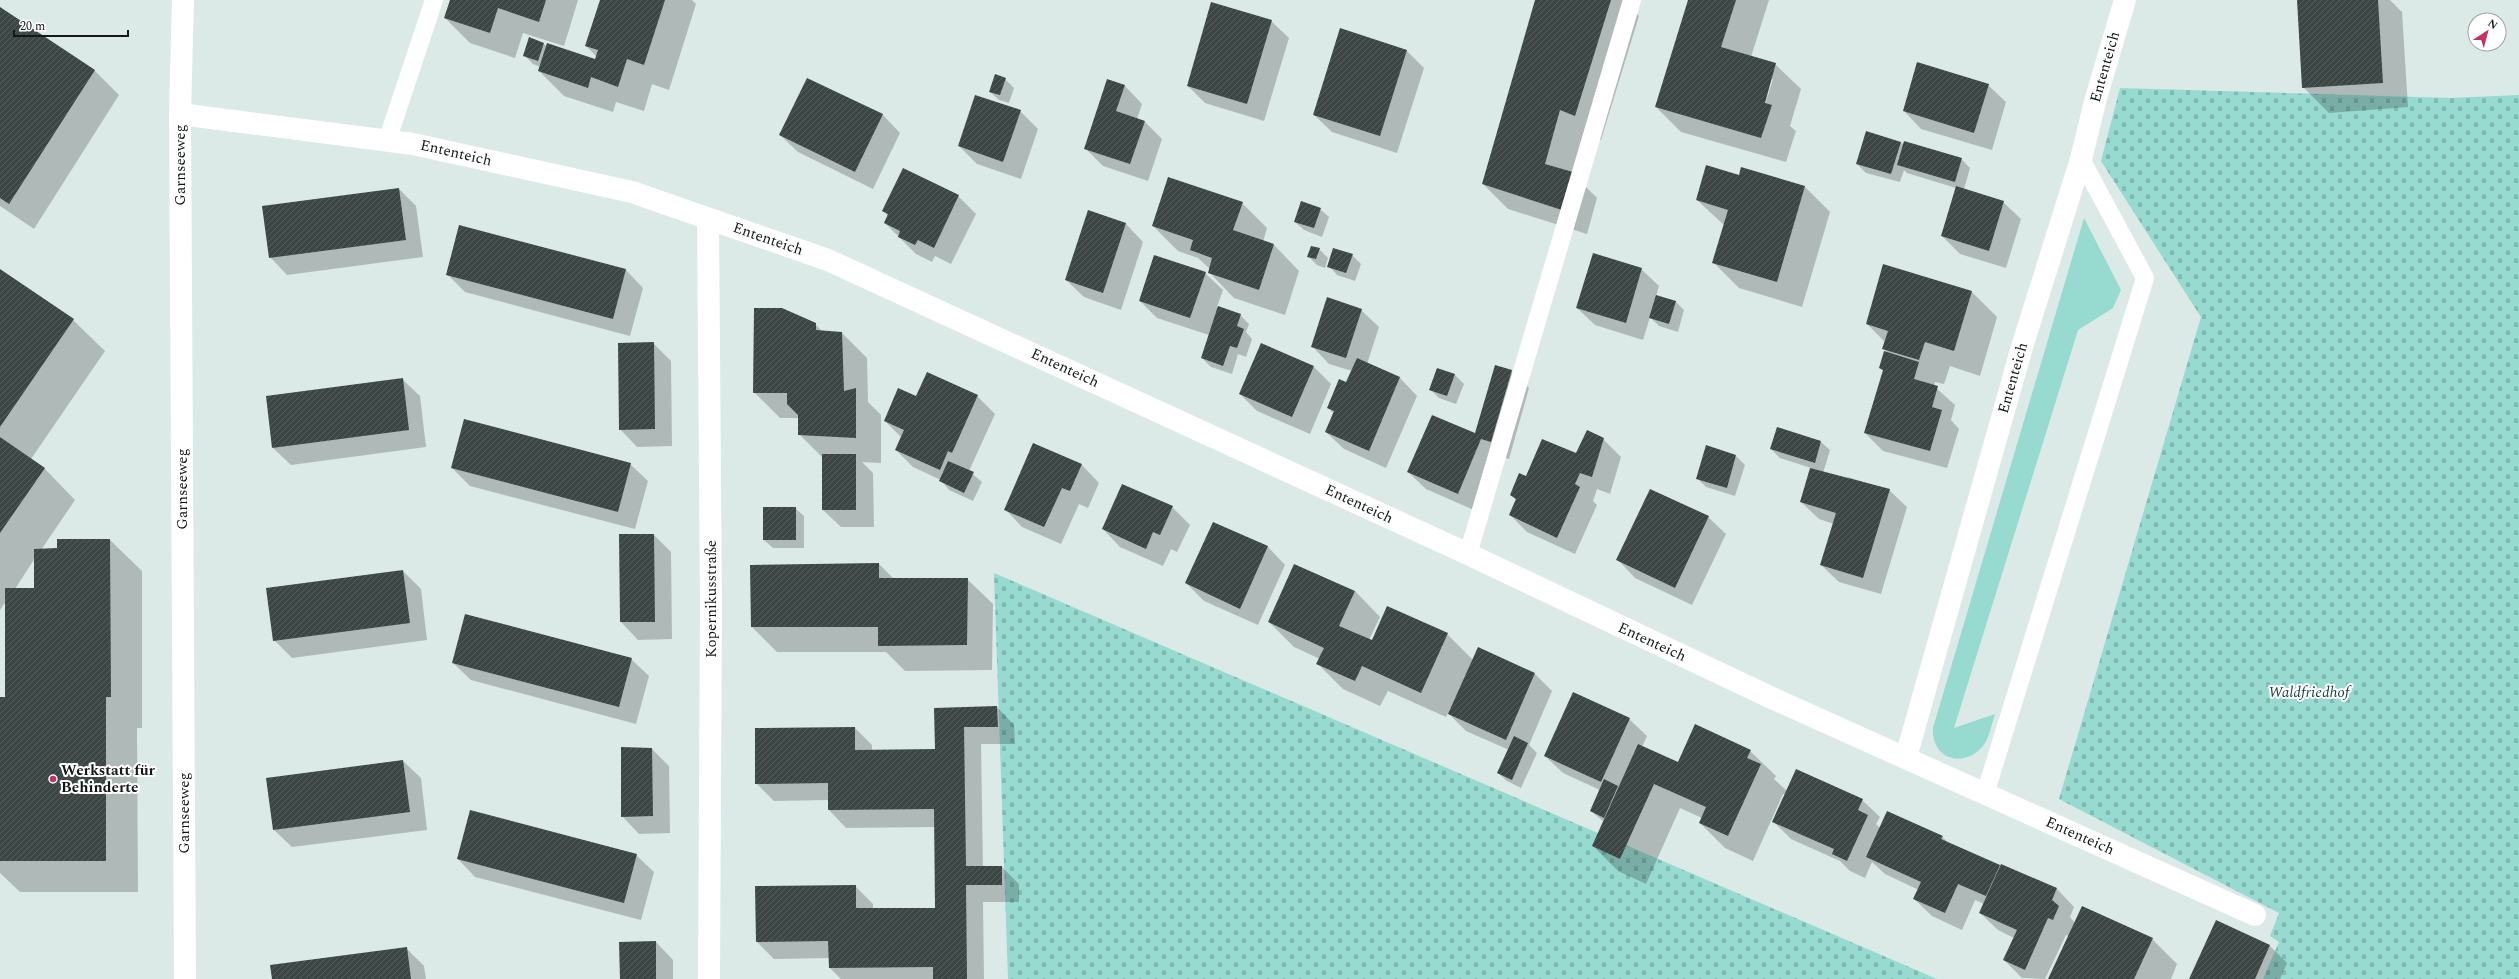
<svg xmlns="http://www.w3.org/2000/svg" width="2519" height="979" font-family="Spectral,serif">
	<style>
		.green { fill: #96dad0 }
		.cemetery { fill: url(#cemetery-stones) }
		.shadow { fill: #0003; fill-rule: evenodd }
		.building { fill: url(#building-hatch) }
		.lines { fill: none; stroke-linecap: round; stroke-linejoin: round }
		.lane { stroke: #fff; stroke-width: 18 }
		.street { stroke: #fff; stroke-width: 22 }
		.poi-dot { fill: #c13466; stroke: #fff; stroke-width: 1.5 }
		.labels { text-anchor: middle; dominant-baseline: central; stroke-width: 4; stroke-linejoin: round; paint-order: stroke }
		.street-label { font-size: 15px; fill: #131817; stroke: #fff }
		.park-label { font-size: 15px; font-style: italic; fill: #173d38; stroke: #fff }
		.poi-label { font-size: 15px; font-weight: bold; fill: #131817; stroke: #fff; text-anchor: start }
	</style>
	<defs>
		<pattern id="cemetery-stones" width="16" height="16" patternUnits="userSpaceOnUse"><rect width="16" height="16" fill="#96dad0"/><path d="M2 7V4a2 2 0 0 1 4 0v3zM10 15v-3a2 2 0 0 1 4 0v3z" fill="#80bab2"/></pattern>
		<pattern id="building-hatch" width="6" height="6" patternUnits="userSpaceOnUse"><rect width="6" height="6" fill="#3c4745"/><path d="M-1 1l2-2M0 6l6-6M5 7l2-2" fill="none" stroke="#555e5c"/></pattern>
	</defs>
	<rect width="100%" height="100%" fill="#dbe9e7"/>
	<path class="green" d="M2084,218l37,72 -8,18 -35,22 -124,398 41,-14c-3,9 -6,25 -12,32 -19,23 -52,13 -50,-18z"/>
	<path class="cemetery" d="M2120,88l330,10 69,-3v884h-256l16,-37 -9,-6 9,-23 -220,-114 142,-482 -100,-156z
		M994,573l943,406h-929z"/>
	<path class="shadow" d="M451,0h127l-14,46 -41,-13 -8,25 -45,-15 -25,-25z
		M601,0h91l4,4 -27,86 -17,-6 -8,27 -28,-9 -3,10 -49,-16 -25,-25 1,-4 -7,-3 -9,-9 20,-11 3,3 49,13 1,-3 -11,-11z
		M1536,0h87l16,16 -38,124 -16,-5 -11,40 23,23 -10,36 -79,-25 -25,-25z
		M1689,0h80l-18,57 24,7 26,25 -11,37 6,5 -10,31 -105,-30 -25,-25zM1770,79h3l-9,29 -2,-1z
		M2298,0h92l12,12 6,95 -79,6 -26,-26z
		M0,8l94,62 25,25 -85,134 -34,-23z
		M1271,21l18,17 -25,83 -59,-18 -17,-17z
		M1406,50l18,18 -27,85 -65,-21 -18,-17z
		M807,79l76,36 17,18 -27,56 -75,-37 -18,-17z
		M1005,79l9,9 -5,15 -10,-3 -9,-8z
		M1988,85l18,17 -14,48 -71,-21 -17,-18z
		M1125,86l17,18 -5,15 7,2 18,18 -14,42 -45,-15 -18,-18z
		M1020,111l18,18 -17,50 -44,-15 -18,-18z
		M1901,142l3,4 57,13 9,9 -6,21 39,13 18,17 -15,49 -46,-14 -18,-18 14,-48 -49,-15 -3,-3 -4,12 -34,-9 -9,-9z
		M1742,168l63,19 25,25 -28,95 -63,-19 -25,-25 11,-37 -28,-26 43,-24z
		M399,189l17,17 7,51 -136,18 -17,-18z
		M958,196l18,18 -25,50 -16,-8 -3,6 -16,-8 -31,-31 3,-7 -5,-5z
		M1242,203l25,25 -4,14 11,3 25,26 -14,44 -51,-17 -25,-26 1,-3 -12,-11 -20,-7 -25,-25z
		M1320,209l9,8 -7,20 -18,-7 -9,-8z
		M1089,211l37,13 17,18 -22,68 -37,-13 -18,-17z
		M460,226l166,44 17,18 -13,48 -165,-44 -18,-18z
		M1319,249l9,9 -3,10 -8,-3 -9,-9z
		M1352,255l9,9 -6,17 -18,-6 -8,-9z
		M1641,269l18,17 -3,10 19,5 9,9 -6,22 -19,-6 -9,-9 -7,23 -48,-15 -18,-17z
		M0,270l73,50 32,31 -74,108 13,9 31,32 -34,50 17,-1v-9h52l32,31v157h-5l1,164h-118l-20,-19v-175h6v-97l-6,9zM35,558v31h-20z
		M1205,273l18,17 -6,17 23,8 9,9 -3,8 6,7 -6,18 -8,-3 -6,20 -21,-7 -9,-9 7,-23 -52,-17 -17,-17z
		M1972,292l25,25 -17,59 -30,-10 -6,18 -9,-2 -1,4 21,19 -4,15 8,9 -12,39 -64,-17 -18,-18 19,-62 -4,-3 9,-14 -6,-6 2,-6 -18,-18z
		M1361,310l18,17 -12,37 33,14 17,18 -31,72 -42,-19 -18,-17 8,-18 -6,-6 19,-25 5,-12 -23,-7 -17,-18z
		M815,324l8,8 19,1 25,25 1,44 13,13v48l-19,-1 11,11 1,54h-33l-18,-17v-52l-24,-24v-16h-19l-26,-26z
		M653,343l18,18 1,85 -35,1 -17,-18z
		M1262,344l52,23 17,17 -21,50 -53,-23 -17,-17z
		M1437,369l18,6 9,9 -8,20 -17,-6 -9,-9z
		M1511,371l18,17 -20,71 -10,-3 -23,55 -50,-22 -18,-17 68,-37z
		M402,379l18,17 6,51 -135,18 -18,-17z
		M977,396l18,18 -26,57 13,11 -9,19 -24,-11 -8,-10 -28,-13 -17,-17 6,-12 -17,-17z
		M1777,428l44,14 9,8 -7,23 24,7 1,-3 41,13 18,17 -26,87 -42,-12 -18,-17 13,-41 -15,-5 -18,-17 10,-34 -31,-10 -9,-9z
		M1603,439l18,18 -11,37 -13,-5 -4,12 4,4 -22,49 -48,-22 -17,-17 6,-15 -4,-5 15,-18z
		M1034,444l48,21 17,18 -11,25 -9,-4 -18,40 -39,-17 -17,-18z
		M1707,447l29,9 9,9 -10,31 -29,-9 -9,-9z
		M630,464l18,17 -13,48 -165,-43 -18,-18z
		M1172,507l18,18 -13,27 -6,-3 -8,17 -43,-19 -17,-18z
		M795,508l9,8v32h-31l-9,-8z
		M1708,517l18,17 -34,71 -57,-27 -17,-18z
		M1213,523l55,24 17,18 -27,60 -54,-24 -18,-18z
		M654,535l17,17 1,87 -34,1 -17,-18z
		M879,564l15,15h73l26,25 -1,66 -87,1 -19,-19h-109l-25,-25z
		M403,571l18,18 6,51 -135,18 -18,-18z
		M1355,591l25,26 -11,23 78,-6 26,26 5,-12 57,26 17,17 -23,54 8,8 -16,35 -14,-7 -9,-8 11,-23 -43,-19 -18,-18 -2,4 -58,-26 -8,15 -37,-17 -25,-25 2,-5 -26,-12 -25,-25z
		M631,659l18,17 -13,48 -165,-44 -18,-17z
		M997,707l17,18 1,19h-34l2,123h19l17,17v18h-36l1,77h-143l-11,-11 -1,-10 -55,1 -17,-17 98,-56 18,18v5h63l-1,-82 -89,1 -17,-18v-10l-55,1 -18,-18 99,-55 17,17v6l64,-1 -1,-41z
		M1629,719l18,17 -5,11 36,16 72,-12 26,25 -2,3 13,12 75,9 18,17 -4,7 4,4 62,9 8,7 51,24 1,-3 55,24 17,18 -4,10 5,6 77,16 25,25 -6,15h-121l19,-43 -3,-1 -21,44 -23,-1 -18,-18 10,-22 -16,-8 -18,-17 4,-9 -9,-4 -13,30 -30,-14 -18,-17 5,-9 -34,-16 -13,-12 -7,16 -15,-7 -10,-10 -49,-22 -18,-18 12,-26 -2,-1 -30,67 -28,-13 -25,-25 2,-5 -22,-10 -34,76 -28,-13 -25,-25 11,-24 -13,-11 9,-21 -37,-17 -18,-17z
		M652,749l17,17 1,67 -31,1 -17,-18z
		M403,761l18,17 6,52 -135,17 -18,-17 -6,-52z
		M636,855l18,17 -13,48 -166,-43 -17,-18z
		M2216,921l54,25 17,17 -7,16h-90z
		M656,942l17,18v19h-52z
		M406,948l18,18 2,13h-153z"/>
	<path class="building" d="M450,0h96l-7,22 -41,-14 -8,25 -46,-15z
		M600,0h65l-21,65 -17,-6 -9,28 -27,-10 -3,11 -50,-17 9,-28 48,16 3,-9 -13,-4z
		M1535,0h76l-36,116 -15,-6 -15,54 28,8 -11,38 -80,-26z
		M1688,0h48l-15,47 55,16 -11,40 7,2 -11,33 -106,-31z
		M2297,0h81l5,83 -81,5z
		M1211,2l61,18 -25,84 -60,-18z
		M0,7l95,63 -86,134 -9,-6z
		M1340,28l67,22 -27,86 -67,-21z
		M529,37l15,6 -6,18 -15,-5z
		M1917,62l72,22 -15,49 -71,-22z
		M995,74l11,4 -6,17 -11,-3z
		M807,78l76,36 -28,58 -76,-37z
		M1107,79l18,6 -9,26 29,10 -15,43 -46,-15z
		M975,95l46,15 -18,52 -45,-16z
		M1866,131l35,11 -10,32 -35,-10z
		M1904,141l58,17 -7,24 -58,-17z
		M1706,165l33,10 2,-8 64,19 -28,96 -65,-19 16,-53 -32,-10z
		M903,168l56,27 -25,53 -16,-8 -3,5 -17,-8 2,-6 -16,-8 4,-9 -6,-3z
		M1168,177l75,25 -10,28 41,14 -15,46 -51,-17 4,-15 -22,-8 3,-10 -41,-14z
		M1956,186l48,15 -15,50 -48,-15z
		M399,188l7,52 -137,18 -7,-52z
		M1301,201l20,7 -7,20 -20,-6z
		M1088,210l38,13 -23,70 -38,-13z
		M459,225l167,44 -13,50 -167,-44z
		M1311,246l9,2 -4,11 -9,-2z
		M1333,248l20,6 -7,19 -19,-6z
		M1593,253l49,15 -16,55 -50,-15z
		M1154,255l52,17 -16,46 -51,-17z
		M1883,264l89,27 -18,60 -29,-9 -6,18 -37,-11 6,-18 -22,-7z
		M0,269l74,50 -74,108z
		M1656,295l20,6 -7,23 -20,-6z
		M1327,297l35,12 -16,49 -35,-11z
		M1218,306l23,8 -4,12 7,3 -7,19 -7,-2 -7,20 -22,-8z
		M754,308h28l34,15v7l26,2 2,59 12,-3v50l-58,-3v-20l-11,-11v-11h-34z
		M654,342l1,87 -36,1 -1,-87z
		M1261,343l53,23 -22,51 -53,-23z
		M1884,351l35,11 -5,17 24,7 -6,21 10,3 -12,41 -66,-18 19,-63 -4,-2z
		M1357,358l43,19 -31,74 -44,-19 9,-21 -7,-3 12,-29 7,3z
		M1495,365l17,5 -21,72 -10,-3 -23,55 -51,-22 25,-57 43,18z
		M1437,368l18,6 -8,22 -18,-6z
		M927,372l51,23 -26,58 -4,-2 -8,19 -45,-20 9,-20 -20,-9 14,-33 18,8z
		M403,378l6,52 -137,18 -6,-52z
		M464,419l167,44 -13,49 -167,-44z
		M1777,427l44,14 -6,22 -45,-14z
		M1587,430l17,8 -12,39 -12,-4 -5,11 5,3 -23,51 -48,-23 7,-16 -6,-4 9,-22 7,3 16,-37 34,14z
		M0,437l45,31 -45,65z
		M1033,443l49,21 -12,27 -8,-3 -18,39 -40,-17z
		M1706,445l30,10 -9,33 -31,-9z
		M822,454h34v56h-34z
		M948,461l26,11 -10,21 -25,-12z
		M1810,468l80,21 -27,89 -43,-13 16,-52 -36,-11z
		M1122,484l51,22 -13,29 -7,-3 -7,17 -44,-20z
		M1650,489l59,27 -34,72 -59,-28z
		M763,507h33v33h-33z
		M1213,522l55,24 -28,63 -55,-26z
		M619,534h35l1,88h-35z
		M57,539h53l1,158h-5v164h-106v-164h5v-109h29v-39l23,-1z
		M879,563v15h89l-1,67 -89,1v-19h-127l-1,-62z
		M1294,564l61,27 -16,35 33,14 15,-34 61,27 -27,60 -59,-27 -7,15 -39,-17 8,-16 -56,-26z
		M403,570l7,53 -137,18 -7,-53z
		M465,614l167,44 -13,49 -167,-44z
		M1478,647l57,26 -29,67 -58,-26z
		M1573,692l57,26 -29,64 -57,-26z
		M997,706l1,21h-34l2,139h36v19h-36l1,94h-34v-12l-104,1 -1,-27 -72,1 -1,-56 101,-1v23h79l-1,-99 -106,1v-27l-73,1v-56l100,-1v23l80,-1 -1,-41z
		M1695,724l56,26 -4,8 14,6 -33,72 -29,-13 7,-16 -52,-23 -34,75 -28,-13 46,-102 40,18z
		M1514,736l14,7 -16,37 -15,-7z
		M621,747l31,1 1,68 -32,1z
		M403,760l7,52 -137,18 -7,-52z
		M1796,769l67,30 -5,11 10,5 -21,46 -15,-7 2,-5 -62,-27z
		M1604,779l14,7 -14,32 -14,-7z
		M470,810l167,44 -13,49 -167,-44z
		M1887,811l56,25 -2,3 59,26 -14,31 -28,-12 -13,29 -32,-14 8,-17 -55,-25z
		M2001,864l56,24 -5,12 7,6 -6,14 -5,-2 -23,52 -22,-10 14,-30 -38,-17z
		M2082,906l71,32 -19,41h-86z
		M2216,920l54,25 -15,34h-66z
		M656,941v38h-36l-1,-37z
		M407,947l4,32h-139l-2,-14z"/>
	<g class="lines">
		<path class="lane" d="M387,141l47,-141
			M1468,554l164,-554
			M1985,794l160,-516 -64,-119"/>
		<path class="street" d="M183,0l-3,114 5,865
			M180,114l233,30 219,48 196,68 640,294 306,145 481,216
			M708,219l3,387 -2,373
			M1906,757l116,-410 59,-188 15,-61 29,-98"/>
	</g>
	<circle class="poi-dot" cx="53" cy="779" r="4"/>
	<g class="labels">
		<g class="street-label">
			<text transform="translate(2105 67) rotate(-74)">Ententeich</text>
			<text transform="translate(456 153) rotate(13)">Ententeich</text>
			<text transform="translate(180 165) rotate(-90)">Garnseeweg</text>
			<text transform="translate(768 239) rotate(19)">Ententeich</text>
			<text transform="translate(1065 368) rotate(25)">Ententeich</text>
			<text transform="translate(2013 378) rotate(-74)">Ententeich</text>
			<text transform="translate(182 489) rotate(-90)">Garnseeweg</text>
			<text transform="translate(1359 504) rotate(25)">Ententeich</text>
			<text transform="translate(711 599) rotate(-90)">Kopernikusstraße</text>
			<text transform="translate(1652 642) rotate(25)">Ententeich</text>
			<text transform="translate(184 813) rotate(-90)">Garnseeweg</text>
			<text transform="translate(2080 836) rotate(24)">Ententeich</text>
		</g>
		<g class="park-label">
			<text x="2309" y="692">Waldfriedhof</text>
		</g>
		<g class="poi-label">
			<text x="61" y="770">Werkstatt für<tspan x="61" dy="17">Behinderte</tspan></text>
		</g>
	</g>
	<g transform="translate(2487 32) rotate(36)"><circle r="19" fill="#ffffff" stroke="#a1a3a2"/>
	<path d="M0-3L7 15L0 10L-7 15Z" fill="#c13466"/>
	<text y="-6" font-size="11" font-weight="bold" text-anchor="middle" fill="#131817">N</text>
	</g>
	<path d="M14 30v6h114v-6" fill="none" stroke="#131817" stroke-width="2"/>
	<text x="20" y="30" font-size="12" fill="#131817" stroke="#ffffff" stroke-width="3" paint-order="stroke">20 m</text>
</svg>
